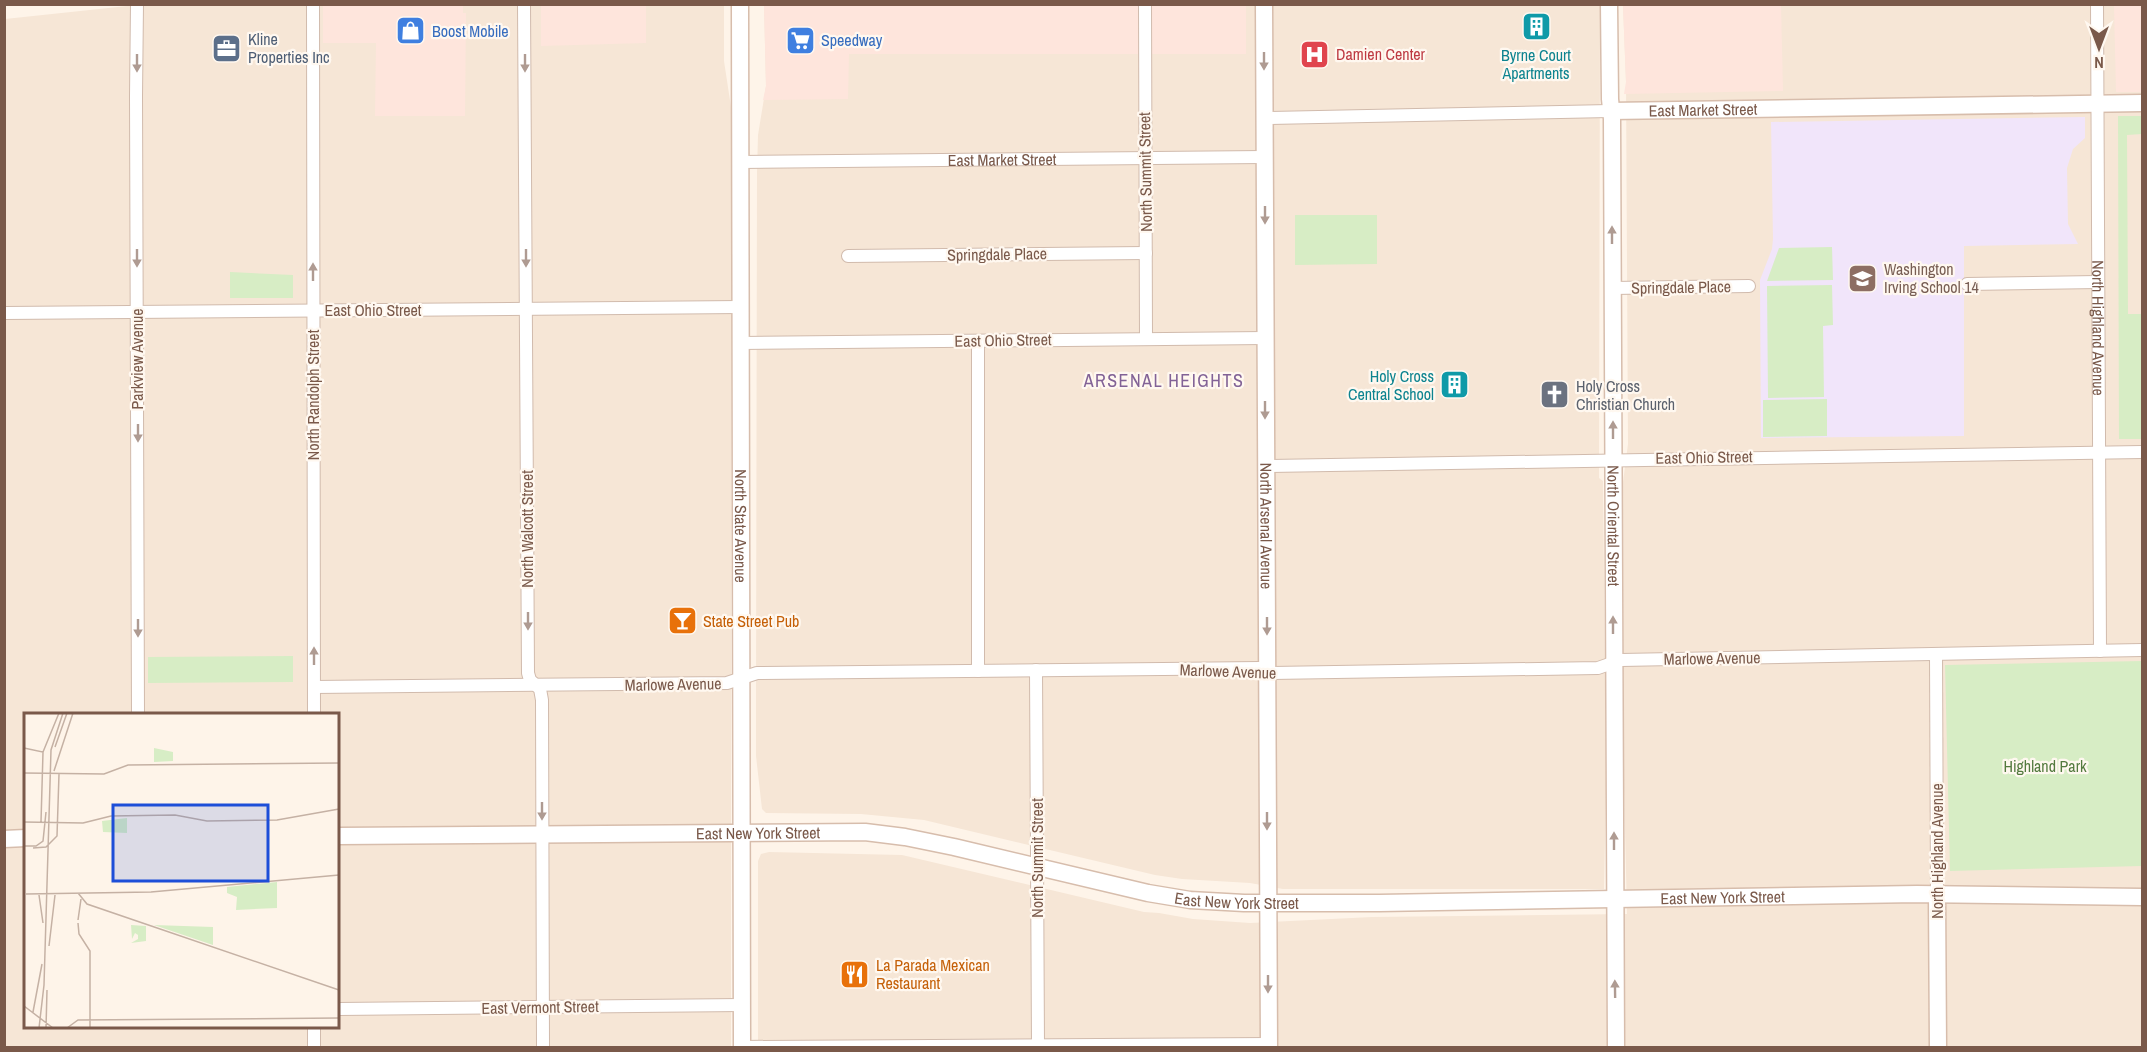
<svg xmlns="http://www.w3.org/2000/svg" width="2147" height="1052" font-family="'Archivo Narrow',sans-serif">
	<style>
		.residential { fill: #f6e6d6; fill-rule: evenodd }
		.commercial { fill: #fee5dc }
		.education { fill: #f1e5fa }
		.green { fill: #d7edc5 }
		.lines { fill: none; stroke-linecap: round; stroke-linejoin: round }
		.street-casing { stroke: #d1bbad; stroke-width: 14 }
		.secondary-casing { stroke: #d7bdac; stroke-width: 19 }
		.street { stroke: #fff; stroke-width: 12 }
		.secondary { stroke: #fff; stroke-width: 16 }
		.oneway { fill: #af9b92 }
		.labels { text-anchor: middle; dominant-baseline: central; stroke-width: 4.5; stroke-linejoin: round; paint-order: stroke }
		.shop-label { font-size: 16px; fill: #366cbe; stroke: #fff8f0; text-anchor: start }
		.service-label { font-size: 16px; fill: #4e5e75; stroke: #fff8f0; text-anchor: start }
		.health-label { font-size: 16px; fill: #be3a42; stroke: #fff8f0; text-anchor: start }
		.culture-label { font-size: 16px; fill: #0d838f; stroke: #fff8f0 }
		.street-label { font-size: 16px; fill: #7a594a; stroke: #fff8f0 }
		.education-label { font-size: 16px; fill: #785e54; stroke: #fff8f0; text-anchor: start }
		.worship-label { font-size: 16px; fill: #5b616d; stroke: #fff8f0; text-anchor: start }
		.food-label { font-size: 16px; fill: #c56008; stroke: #fff8f0; text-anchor: start }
		.park-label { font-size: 16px; fill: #537a3e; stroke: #fff8f0 }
		.neighbourhood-label { font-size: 18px; letter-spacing: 1.5px; fill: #826296; stroke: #fff8f0 }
		.inset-road { fill: none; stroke: #c5b1a4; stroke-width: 1.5 }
		.view { fill: #1d4ed8; fill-opacity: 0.15; stroke: #1d4ed8; stroke-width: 3 }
		.inset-edge { fill: none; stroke: #7a594a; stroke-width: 3 }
	</style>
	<rect width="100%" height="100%" fill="#fef4e9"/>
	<path class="residential" d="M146,4l578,1v56l7,46v940l-726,1v-1029zM26,714h312v312h-312z
		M764,5h836l-1,473 4,3 3,307 -2,101h-321l-33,-6 -68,-4 -27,-4 -231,-55 -63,-6 -95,-1 -4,-4 -6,-53v-59l1,-525 1,-37 8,-49z
		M1623,5h519v1042h-1384v-186l3,-7 8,-2 133,3 242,57 15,1 34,6 57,4 122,-6 255,-3 -3,-127 -1,-305 5,-38 -2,-362z"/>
	<path class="commercial" d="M323,5h140v8h3l-1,103h-90l1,-73h-53z
		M541,5h105v38l-105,3z
		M764,5h482v49h-397l-1,45 -85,1 3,-14z
		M1623,5h158l2,86 -159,3 2,-12z
		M2114,5h28v87h-26z"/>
	<path class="education" d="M2085,117v21l-12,11 -6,19 1,56 10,20 -114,2v190l-203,2 -1,-158 12,-31 1,-10 -2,-117z"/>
	<path class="green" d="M2118,116h24v18l-15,1 1,179h14v125h-23z
		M1295,215h82v49l-82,1z
		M1832,247l1,33 -66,1 12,-33z
		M230,272l63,3v23h-63z
		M1832,285l1,40 -10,1 1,71 -56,1 -1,-112z
		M1827,399v37l-64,1v-37z
		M293,656v26l-145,1v-26z
		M2142,661v205l-192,5 -5,-206z"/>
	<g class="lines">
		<defs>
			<g id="street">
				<path d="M137,4l-1,92 2,618"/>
				<path d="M313,4l1,710"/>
				<path d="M524,4l4,669 2,7 10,9 2,11 1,348"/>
				<path d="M1145,4l1,335"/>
				<path id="s1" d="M2097,4l3,647"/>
				<path d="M1264,118l346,-7"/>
				<path id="s2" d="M741,162l523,-5"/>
				<path d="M848,256l298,-3"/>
				<path d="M1967,284l131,-2"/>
				<path d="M1612,288l137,-2"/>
				<path d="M4,313l737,-6"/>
				<path d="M978,341v330"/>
				<path d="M741,343l524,-5"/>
				<path d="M1266,466l876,-14"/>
				<path d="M1936,654l1,240"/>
				<path d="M1036,670l2,375"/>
				<path d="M314,687l413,-4 30,-10 503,-5 12,5 326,-5 23,-8 521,-10"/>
				<path d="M338,1009l404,-4"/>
				<path d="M742,1047l527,-3"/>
				<path d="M314,1048v-22"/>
			</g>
			<g id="secondary">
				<path id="s3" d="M740,4l2,1044"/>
				<path id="s4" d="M1264,4l5,1044"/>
				<path id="s5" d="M1609,4l1,95 2,20 4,929"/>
				<path id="s6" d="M1610,111l532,-8"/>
				<path id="s7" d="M338,836l527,-4 40,5 49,10 194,46 42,7 54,3h135l538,-9 225,3"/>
				<path d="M4,839l22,-1"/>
				<path d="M1937,894l1,154"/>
			</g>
		</defs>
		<use href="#street" class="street-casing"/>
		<use href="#secondary" class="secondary-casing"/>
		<use href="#street" class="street"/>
		<use href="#secondary" class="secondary"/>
	</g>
	<defs><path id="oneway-solid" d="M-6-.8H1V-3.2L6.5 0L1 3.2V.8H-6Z" transform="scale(1.5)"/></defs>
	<g class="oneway">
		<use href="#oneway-solid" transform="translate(1264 61) rotate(90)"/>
		<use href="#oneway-solid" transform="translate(137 63) rotate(90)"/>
		<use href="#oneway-solid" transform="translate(525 63) rotate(90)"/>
		<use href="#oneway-solid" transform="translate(1265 215) rotate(90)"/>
		<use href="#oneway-solid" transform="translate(1612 235) rotate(-90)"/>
		<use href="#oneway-solid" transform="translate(137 258) rotate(90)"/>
		<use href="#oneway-solid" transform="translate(526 258) rotate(90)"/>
		<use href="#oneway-solid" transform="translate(313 272) rotate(-90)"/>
		<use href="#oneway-solid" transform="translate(1265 410) rotate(90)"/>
		<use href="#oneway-solid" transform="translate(1613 430) rotate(-90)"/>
		<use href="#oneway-solid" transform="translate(138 433) rotate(90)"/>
		<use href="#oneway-solid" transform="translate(528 621) rotate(90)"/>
		<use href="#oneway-solid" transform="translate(1613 625) rotate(-90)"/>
		<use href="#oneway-solid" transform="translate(1267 626) rotate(90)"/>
		<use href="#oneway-solid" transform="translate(138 628) rotate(90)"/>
		<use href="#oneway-solid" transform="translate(314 656) rotate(-90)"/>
		<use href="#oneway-solid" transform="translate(542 811) rotate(90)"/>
		<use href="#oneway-solid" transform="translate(1267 821) rotate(90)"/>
		<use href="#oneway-solid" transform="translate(1614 841) rotate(-90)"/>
		<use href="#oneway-solid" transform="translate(1268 984) rotate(90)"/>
		<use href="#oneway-solid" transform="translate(1615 989) rotate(-91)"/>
	</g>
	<defs>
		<symbol id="building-square" viewBox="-11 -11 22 22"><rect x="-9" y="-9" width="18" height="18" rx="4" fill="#0f9aa8" stroke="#fff8f0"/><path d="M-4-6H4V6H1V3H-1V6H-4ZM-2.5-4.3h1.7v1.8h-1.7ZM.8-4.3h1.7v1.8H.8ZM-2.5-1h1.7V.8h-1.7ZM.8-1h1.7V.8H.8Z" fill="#fff"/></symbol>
		<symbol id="shop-square" viewBox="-11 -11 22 22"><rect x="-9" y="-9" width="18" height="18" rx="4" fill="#3f7fe0" stroke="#fff8f0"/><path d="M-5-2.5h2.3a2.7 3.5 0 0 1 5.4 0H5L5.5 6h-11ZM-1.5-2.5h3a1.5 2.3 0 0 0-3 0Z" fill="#fff"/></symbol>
		<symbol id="supermarket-square" viewBox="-11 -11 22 22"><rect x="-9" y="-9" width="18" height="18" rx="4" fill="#3f7fe0" stroke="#fff8f0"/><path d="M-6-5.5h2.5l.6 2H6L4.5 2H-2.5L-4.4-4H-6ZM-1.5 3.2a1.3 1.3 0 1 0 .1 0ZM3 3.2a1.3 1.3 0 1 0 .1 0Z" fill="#fff"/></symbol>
		<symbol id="office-square" viewBox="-11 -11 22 22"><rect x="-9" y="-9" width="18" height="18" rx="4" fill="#5c6f8a" stroke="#fff8f0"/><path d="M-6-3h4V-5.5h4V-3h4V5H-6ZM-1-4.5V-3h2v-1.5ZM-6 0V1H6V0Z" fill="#fff"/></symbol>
		<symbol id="hospital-square" viewBox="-11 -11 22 22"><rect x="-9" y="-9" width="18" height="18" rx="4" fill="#e0444e" stroke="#fff8f0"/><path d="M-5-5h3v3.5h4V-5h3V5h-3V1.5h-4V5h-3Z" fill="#fff"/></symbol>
		<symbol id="school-square" viewBox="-11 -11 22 22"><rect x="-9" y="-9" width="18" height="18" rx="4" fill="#8d6e63" stroke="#fff8f0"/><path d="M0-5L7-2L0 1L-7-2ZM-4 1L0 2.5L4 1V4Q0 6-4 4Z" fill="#fff"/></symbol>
		<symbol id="church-square" viewBox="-11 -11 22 22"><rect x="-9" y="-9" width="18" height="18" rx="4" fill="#6b7280" stroke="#fff8f0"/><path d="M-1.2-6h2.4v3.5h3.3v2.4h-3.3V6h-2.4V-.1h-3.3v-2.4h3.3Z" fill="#fff"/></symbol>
		<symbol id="bar-square" viewBox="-11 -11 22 22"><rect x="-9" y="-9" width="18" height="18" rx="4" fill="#e8710a" stroke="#fff8f0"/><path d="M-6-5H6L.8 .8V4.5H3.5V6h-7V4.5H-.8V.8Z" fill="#fff"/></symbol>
		<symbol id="restaurant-square" viewBox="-11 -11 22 22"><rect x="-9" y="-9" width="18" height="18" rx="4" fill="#e8710a" stroke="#fff8f0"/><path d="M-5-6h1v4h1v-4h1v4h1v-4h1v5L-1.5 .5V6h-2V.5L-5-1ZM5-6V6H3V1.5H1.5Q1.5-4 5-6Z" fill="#fff"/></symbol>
	</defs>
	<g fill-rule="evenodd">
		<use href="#building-square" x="1520" y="10" width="33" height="33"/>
		<use href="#shop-square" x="394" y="14" width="33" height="33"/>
		<use href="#supermarket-square" x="784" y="24" width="33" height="33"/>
		<use href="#office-square" x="210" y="32" width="33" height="33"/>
		<use href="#hospital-square" x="1298" y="38" width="33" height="33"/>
		<use href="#school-square" x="1846" y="262" width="33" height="33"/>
		<use href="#building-square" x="1438" y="368" width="33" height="33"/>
		<use href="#church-square" x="1538" y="378" width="33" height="33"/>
		<use href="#bar-square" x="666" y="604" width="33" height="33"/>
		<use href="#restaurant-square" x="838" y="958" width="33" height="33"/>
	</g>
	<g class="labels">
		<g class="shop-label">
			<text x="432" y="31">Boost Mobile</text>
			<text x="821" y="40">Speedway</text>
		</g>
		<g class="service-label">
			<text x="248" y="39">Kline<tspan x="248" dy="18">Properties Inc</tspan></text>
		</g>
		<g class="health-label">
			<text x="1336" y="54">Damien Center</text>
		</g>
		<g class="culture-label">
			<text x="1536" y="55">Byrne Court<tspan x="1536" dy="18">Apartments</tspan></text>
			<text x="1434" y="376" text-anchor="end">Holy Cross<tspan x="1434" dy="18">Central School</tspan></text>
		</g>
		<g class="street-label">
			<text stroke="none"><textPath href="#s6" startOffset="93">East Market Street</textPath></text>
			<text stroke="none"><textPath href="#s2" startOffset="261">East Market Street</textPath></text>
			<text transform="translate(1145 172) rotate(-91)">North Summit Street</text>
			<text transform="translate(997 254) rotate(-1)">Springdale Place</text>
			<text transform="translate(1681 287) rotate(-1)">Springdale Place</text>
			<text x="373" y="310">East Ohio Street</text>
			<text stroke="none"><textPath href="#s1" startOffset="324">North Highland Avenue</textPath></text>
			<text transform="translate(1003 340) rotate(-1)">East Ohio Street</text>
			<text transform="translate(137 359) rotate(-90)">Parkview Avenue</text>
			<text transform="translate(313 395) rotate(-90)">North Randolph Street</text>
			<text transform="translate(1704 457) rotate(-1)">East Ohio Street</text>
			<text stroke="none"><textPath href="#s3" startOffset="522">North State Avenue</textPath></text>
			<text stroke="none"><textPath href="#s4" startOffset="522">North Arsenal Avenue</textPath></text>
			<text stroke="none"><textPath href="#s5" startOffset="522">North Oriental Street</textPath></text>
			<text transform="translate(527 529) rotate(-90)">North Walcott Street</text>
			<text transform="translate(1712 658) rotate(-1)">Marlowe Avenue</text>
			<text transform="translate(1228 671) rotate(2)">Marlowe Avenue</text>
			<text transform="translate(673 684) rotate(-1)">Marlowe Avenue</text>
			<text stroke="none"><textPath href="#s7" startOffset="420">East New York Street</textPath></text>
			<text transform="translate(1937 851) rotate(-90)">North Highland Avenue</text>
			<text transform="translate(1037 858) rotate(-90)">North Summit Street</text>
			<text stroke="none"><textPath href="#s7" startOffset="1392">East New York Street</textPath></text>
			<text stroke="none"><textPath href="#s7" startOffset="906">East New York Street</textPath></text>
			<text transform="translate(540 1007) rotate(-1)">East Vermont Street</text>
		</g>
		<g class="education-label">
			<text x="1884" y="269">Washington<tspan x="1884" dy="18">Irving School 14</tspan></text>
		</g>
		<g class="worship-label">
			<text x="1576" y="386">Holy Cross<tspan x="1576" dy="18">Christian Church</tspan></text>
		</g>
		<g class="food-label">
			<text x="703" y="621">State Street Pub</text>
			<text x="876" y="965">La Parada Mexican<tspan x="876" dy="18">Restaurant</tspan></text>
		</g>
		<g class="park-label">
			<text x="2045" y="766">Highland Park</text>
		</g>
		<g class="neighbourhood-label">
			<text x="1164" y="380">ARSENAL HEIGHTS</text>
		</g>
	</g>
	<g transform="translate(24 713)">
		<rect width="315" height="315" fill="#fef4e9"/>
		<path d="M130,35l19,4v9l-19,1zM103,105v15l-24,-1 -1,-11zM253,169v26l-41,2 1,-13 -10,-4v-6zM107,212l15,1v15l-15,2 7,-4v-4l-3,-2 -3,6zM130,212l59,2v18z" fill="#d7edc5"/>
		<path class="inset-road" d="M31,34l12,-34M0,35l19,4 -2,70M19,39l16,-39M30,58l19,-58M0,60l80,1 24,-9 211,-2M0,109l59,1 28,-7 64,-1 32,6 70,-1 62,-11M0,133h12l7,-5 3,-29M9,135l13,-1 11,-11 2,-62M54,180l9,11 252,86M2,181l125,-2 188,-17M15,182l4,28M54,207l3,-21M54,210l1,11 11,17v77M25,233l6,-51M0,293l29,22M9,299l9,-48M15,315l5,-43 7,-235 12,-37M22,315l1,-38M43,315l11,-8 261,-2"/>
		<path class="view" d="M89,92h155v76h-155z"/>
		<rect width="315" height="315" class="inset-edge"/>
	</g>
	<rect width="2147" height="1052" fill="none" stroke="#7a594a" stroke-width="12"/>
	<g transform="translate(2099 48) rotate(180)" stroke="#fff8f0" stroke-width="4.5" paint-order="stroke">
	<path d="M0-4.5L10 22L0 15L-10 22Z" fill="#7a594a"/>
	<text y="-9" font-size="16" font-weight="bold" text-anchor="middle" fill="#7a594a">N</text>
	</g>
</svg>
